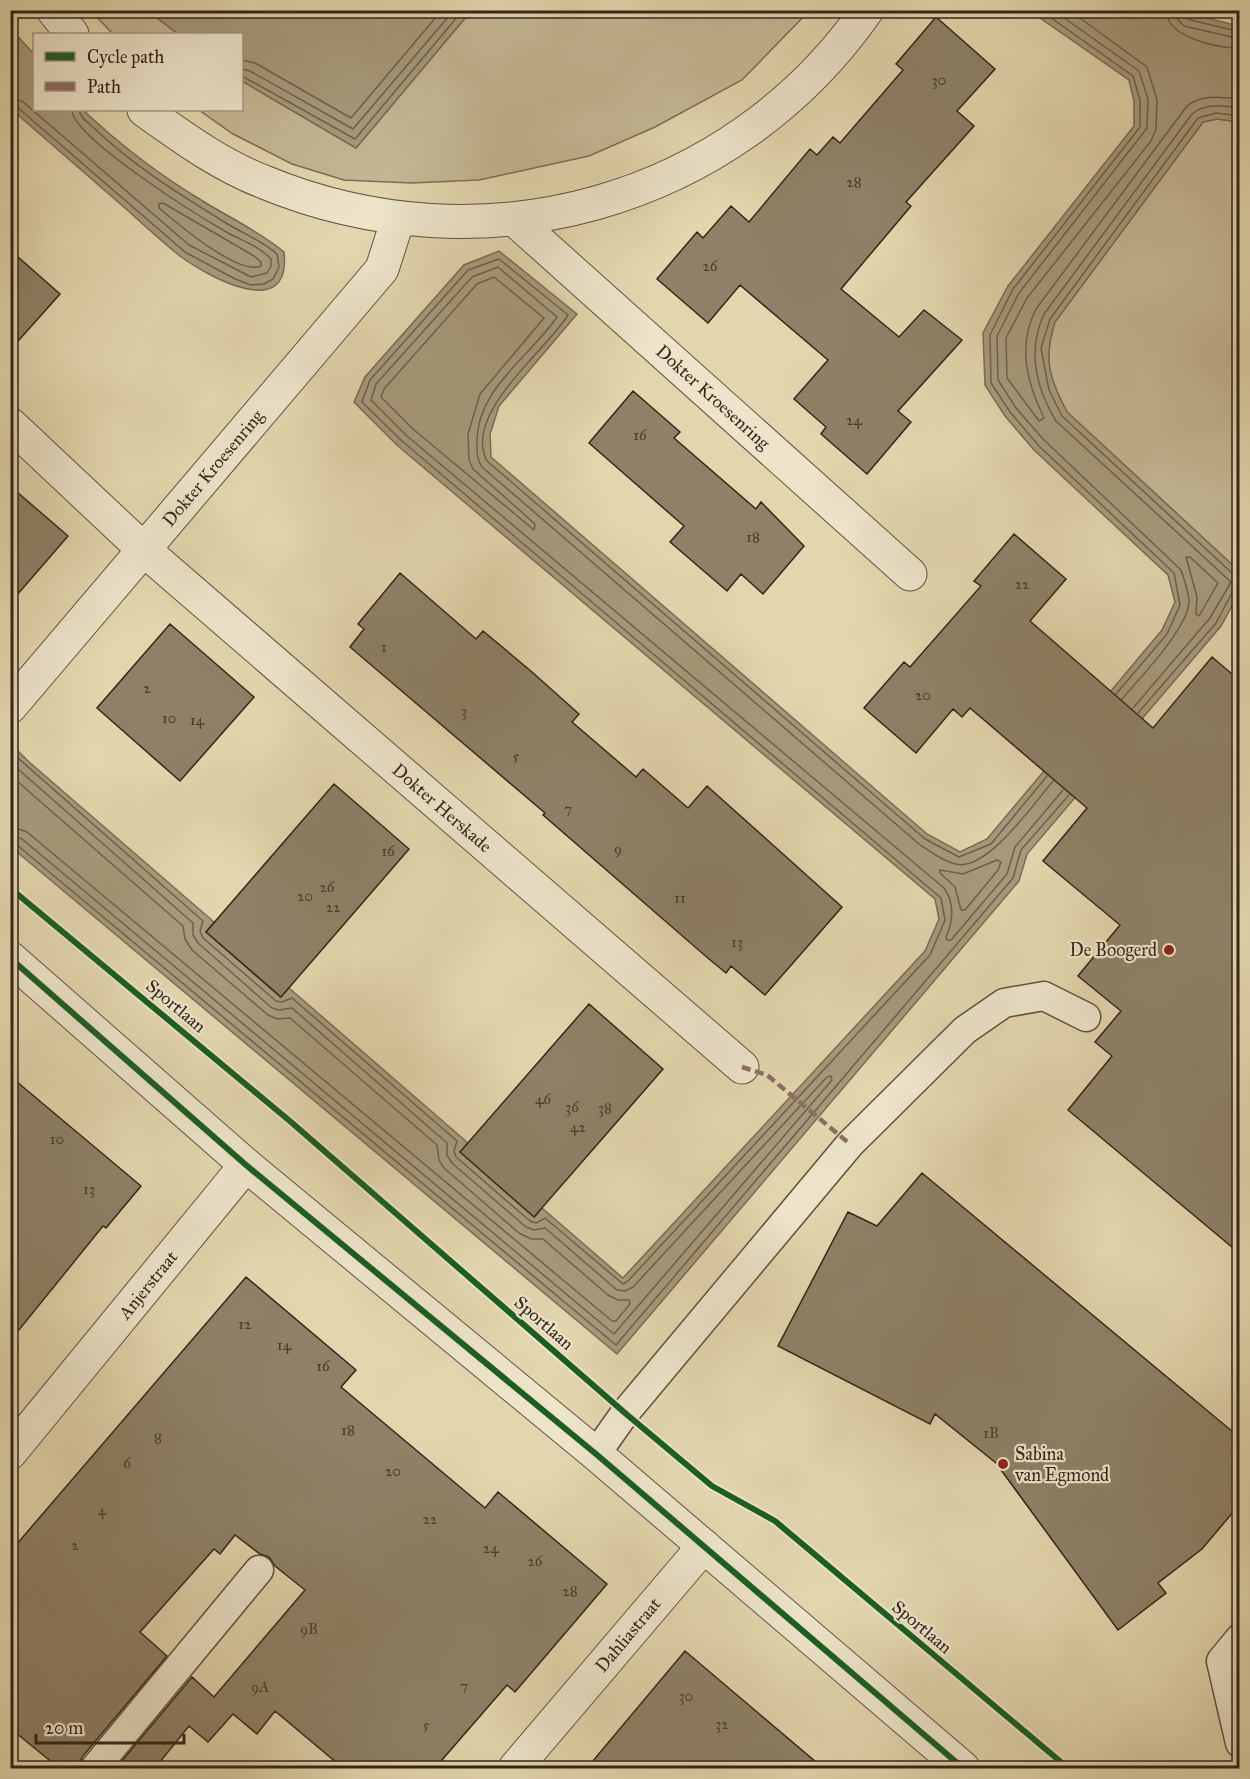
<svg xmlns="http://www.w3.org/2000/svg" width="1250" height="1779" font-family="'IM FELL Great Primer',serif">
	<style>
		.green { fill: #c5b895; stroke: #7c6e58; stroke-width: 1.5 }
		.water { fill: #a79a7c; stroke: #786b55; stroke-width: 1.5 }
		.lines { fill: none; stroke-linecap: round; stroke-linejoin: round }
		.shore { stroke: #6c604c; stroke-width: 1.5 }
		.building { fill: #8e8167; stroke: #32251b; stroke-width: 1.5 }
		.service-casing { stroke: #5e5140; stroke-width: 31 }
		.minor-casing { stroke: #5e5140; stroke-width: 35 }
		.tertiary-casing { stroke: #5e5140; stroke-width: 35 }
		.service { stroke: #ede4ca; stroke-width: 28 }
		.minor { stroke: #ede4ca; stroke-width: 33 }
		.tertiary { stroke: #ede4ca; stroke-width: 33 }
		.quiet { stroke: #8d6e63; stroke-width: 4.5; stroke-dasharray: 9 4.5; stroke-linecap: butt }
		.cycleway-casing { stroke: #ede4ca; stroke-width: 10 }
		.cycleway { stroke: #1b5e20; stroke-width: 6 }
		.poi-dot { fill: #8f2418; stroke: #ede4ca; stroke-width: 2 }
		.labels { text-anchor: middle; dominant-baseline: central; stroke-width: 4.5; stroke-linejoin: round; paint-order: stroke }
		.number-label { font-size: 15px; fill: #493c2e }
		.street-label { font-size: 18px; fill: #32251b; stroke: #ede4ca }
		.poi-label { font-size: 18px; fill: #32251b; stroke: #ede4ca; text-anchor: end }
	</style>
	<rect width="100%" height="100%" fill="#e3d6ae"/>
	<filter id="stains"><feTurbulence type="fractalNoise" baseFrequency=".00333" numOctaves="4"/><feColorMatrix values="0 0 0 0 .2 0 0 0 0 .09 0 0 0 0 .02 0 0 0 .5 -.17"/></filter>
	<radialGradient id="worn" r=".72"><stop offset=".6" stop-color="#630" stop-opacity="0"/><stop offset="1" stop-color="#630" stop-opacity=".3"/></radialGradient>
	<path class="green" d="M91,11h57l30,23h-65z
		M471,11h338l-67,69 -87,47 -66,29 -110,24 -68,3 -67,-3 -52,-16 -59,-30 -34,-24h43v-29l114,67z
		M1217,119l22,3v449l-172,-159c-18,-34 -24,-53 -12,-90l148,-200z"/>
	<path class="water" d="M148,11h323l-115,137 -114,-67v-47h-64z
		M1030,11h148l61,15v96l-22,-3 -14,3 -148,200c-12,37 -6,56 12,90l172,159v22l-18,33 -194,228 -8,27 -402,473 -606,-507 -1,-104 19,19 185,160 -8,10 74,65 9,-9 179,155 -8,9 75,65 7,-9 81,70 302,-327 14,-32 -4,-20 -537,-453 -44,-44 11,-25 99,-112 35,-14 78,63 -78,92 -9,28 1,23 436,377 33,18 27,-13 175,-209 13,-28 -7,-27 -134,-125 -29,-34 -20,-31 -2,-52 25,-47 126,-160v-25l-5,-21z
		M10,28l24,26v56h49c36,34 75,64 118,90 27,17 58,31 83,52 8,71 -76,25 -104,4 -19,-15 -37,-32 -55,-48 -38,-33 -76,-66 -114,-99z"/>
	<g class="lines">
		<path class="shore" d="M1040,10l93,66 7,24v27l-127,162 -23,46 1,48 19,29 29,34 135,127 6,32 -13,29 -51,60
			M1053,10l86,61 9,28 -1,29 -128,165 -22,43 1,44 18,28 28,32 137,130c3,10 8,22 8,32 -1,26 -50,77 -67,97
			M1069,10l78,57 10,33 -1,29 -5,12 -124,157 -21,40 1,40 32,43 5,-3c-17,-35 -27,-72 -8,-109l151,-203c15,-12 35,-9 53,-7
			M1166,10c1,28 51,38 74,38
			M1175,10l3,10 6,6 56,13
			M1183,10l4,9 53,13
			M242,60l13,3 96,55 91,-108
			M242,69l8,2 103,58 101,-119
			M242,76l113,63 108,-129
			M10,98l12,3 167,144 62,32 16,-4 4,-7v-7c-12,-13 -28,-18 -43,-26 -28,-16 -155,-95 -156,-123
			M10,105l7,2 168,145 50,27 16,6 13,-1 9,-5 6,-12 -2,-13c-16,-14 -33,-20 -51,-31 -45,-28 -91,-56 -130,-93 -6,-6 -16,-12 -17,-20
			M1240,116l-24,-3 -18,5 -148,201 -9,29 8,42 13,26 171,158 7,1
			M163,203l91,53 7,6v4c-23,10 -84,-43 -102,-58v-4z
			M494,277l50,41 -64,76 -12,40 1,26 4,9 62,55 -1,6 -121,-101 -32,-32 3,-8 93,-105z
			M1186,557h4l28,26 -19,33 -3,-2 1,-17z
			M1133,708l77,-90 21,-36 -175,-161c-20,-33 -29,-70 -12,-107l148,-200c14,-12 32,-8 48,-6
			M1138,713l78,-90 16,-30 8,-2
			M10,751l193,170 -3,10 3,7 73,63 6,1 10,-4 165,143 -3,10 2,6 74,64 6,2 9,-5 78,66 5,-3 302,-326 15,-35 -4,-22 -539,-457 -40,-39 8,-22 98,-110 31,-11 69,56c-22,36 -106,99 -81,146l438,378 34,18 32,-13 56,-68
			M10,762l183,161v12l5,8 74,65 7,2 13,-2 155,135v12l5,8 74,64 8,3 11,-2 72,62 8,1 8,-4 194,-210 4,-1 1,4 -218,254 -592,-495 -12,-4
			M10,775l173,151 2,13 7,11 76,65 9,4 13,-1 147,127 2,15 5,8 75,65 12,6h12l65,56 10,5h11l1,4 -14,17h-4l-585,-489 -17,-6
			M1053,781c-18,21 -66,91 -97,83 -12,-2 -27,-13 -37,-20l-437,-377c-5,-7 -5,-14 -5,-23 -2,-54 53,-87 80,-127l-59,-50 -26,10 -96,107 -5,16 36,36 537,452c11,15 9,34 2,49l1,3h4l56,-66 8,-27 48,-57
			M10,843l7,2 599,500 397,-467 8,-28 48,-55
			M997,860l4,2 -3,8 -33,40h-4l-6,-23 -15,-14v-3l23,4z"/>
	</g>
	<path class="building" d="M936,17l59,52 -38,42 17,15 -68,76 5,4 -70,83 58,48 25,-27 38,30 -64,71 13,11 -44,52 -46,-40 5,-7 -32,-28 34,-39 -88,-75 -32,38 -51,-44 40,-47 6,6 28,-32 18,16 61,-73 7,6 16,-18 7,6 63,-73 -7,-6z
		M10,250l50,44 -50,56z
		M633,391l47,41 -6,6 82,71 5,-7 43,44 -41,48 -22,-20 -14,17 -57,-49 14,-16 -95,-83z
		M10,486l58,50 -58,67z
		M1014,534l52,45 -36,42 123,107 59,-71 27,23v573l-171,-143 44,-54 -17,-14 26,-31 -43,-35 42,-51 -77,-64 44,-53 -117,-100 -8,9 -9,-8 -37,44 -52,-45 40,-46 6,5 71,-81 -7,-5z
		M400,573l76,66 7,-8 49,41 47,42 -7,8 64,55 7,-8 45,39 19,-22 135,121 -77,88 -34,-29 -5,7 -17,-14 -166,-144 2,-2 -195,-166 14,-18 -6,-5z
		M170,624l84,73 -74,84 -83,-73z
		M334,784l75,65 -128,148 -75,-65z
		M589,1004l74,65 -129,148 -74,-65z
		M10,1076l131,110 -35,42 -3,-2 -93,115z
		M922,1173l317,264v68l-37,44 -44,34 8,10 -48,37 -122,-167 -61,-49 -5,10 -152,-78 70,-134 29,14z
		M246,1277l110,93 -15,17 144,121 13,-16 109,92 -92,108 -8,-7 -72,83h-92l-68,-57 -18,23 -24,-20 -25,28 -19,-16 -34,42h-39l76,-91 22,20 91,-107 -30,-24 -6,-9 -9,-3 -25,-19 -15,19 -6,-5 -74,83 27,24 -85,101 -3,11h-20l-49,-40v-176z
		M685,1651l72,61 66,56h-236z"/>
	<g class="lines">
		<defs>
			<path id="service" d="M596,1454l29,-41 225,-269 115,-114 39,-27 40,-7 42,21
				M1240,1638l-19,23 19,82
				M95,1768l164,-198"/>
			<path id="minor" d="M53,10l19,24
				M144,110c38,27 76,55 120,72 218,90 467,23 603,-172
				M515,220l395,354
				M10,424l133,125 599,518
				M10,707l372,-438 16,-50
				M10,1453l236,-288
				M515,1768l189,-222"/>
			<path id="tertiary" d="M10,958l236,207 350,289 367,314"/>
		</defs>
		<use href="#service" class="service-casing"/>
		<use href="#minor" class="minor-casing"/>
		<use href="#tertiary" class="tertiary-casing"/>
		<use href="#service" class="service"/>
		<use href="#minor" class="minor"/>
		<use href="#tertiary" class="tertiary"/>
		<path class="quiet" d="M742,1067l25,8 83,69"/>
		<defs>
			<path id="cycleway" d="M10,888l281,234 334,291 87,73 63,35 293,247
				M10,958l236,207 350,289 367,314"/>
		</defs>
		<use href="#cycleway" class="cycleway-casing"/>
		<use href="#cycleway" class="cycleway"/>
	</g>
	<g class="poi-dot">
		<circle cx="1169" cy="950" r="6"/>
		<circle cx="1003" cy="1464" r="6"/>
	</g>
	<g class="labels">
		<g class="number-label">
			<text x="939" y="80">30</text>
			<text x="854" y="182">28</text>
			<text x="710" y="266">26</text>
			<text x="854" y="420">24</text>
			<text x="640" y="435">16</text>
			<text x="753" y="537">18</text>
			<text x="1022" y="584">22</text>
			<text x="384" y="647">1</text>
			<text x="147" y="688">2</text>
			<text x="923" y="695">20</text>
			<text x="464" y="711">3</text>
			<text x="169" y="718">10</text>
			<text x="197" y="720">14</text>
			<text x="516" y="756">5</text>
			<text x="568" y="809">7</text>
			<text x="618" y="849">9</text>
			<text x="388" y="851">16</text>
			<text x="327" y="887">26</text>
			<text x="305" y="896">20</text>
			<text x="680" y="898">11</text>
			<text x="333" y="907">22</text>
			<text x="737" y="942">13</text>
			<text x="543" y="1099">46</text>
			<text x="572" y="1107">36</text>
			<text x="605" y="1108">38</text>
			<text x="578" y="1127">42</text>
			<text x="57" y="1139">10</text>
			<text x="89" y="1189">13</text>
			<text x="245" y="1324">12</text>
			<text x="284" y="1345">14</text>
			<text x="323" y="1366">16</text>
			<text x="348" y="1430">18</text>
			<text x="991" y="1433">1B</text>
			<text x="158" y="1438">8</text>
			<text x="127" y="1463">6</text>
			<text x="393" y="1471">20</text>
			<text x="102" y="1510">4</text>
			<text x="430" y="1519">22</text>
			<text x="75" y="1545">2</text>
			<text x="491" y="1548">24</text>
			<text x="535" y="1561">26</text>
			<text x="570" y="1591">28</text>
			<text x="309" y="1629">9B</text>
			<text x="464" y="1686">7</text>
			<text x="260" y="1687">9A</text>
			<text x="686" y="1696">30</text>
			<text x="722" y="1724">32</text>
			<text x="426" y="1725">5</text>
		</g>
		<g class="street-label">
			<text transform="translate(713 397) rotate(42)">Dokter Kroesenring</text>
			<text transform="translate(213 468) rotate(-50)">Dokter Kroesenring</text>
			<text transform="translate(442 808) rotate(41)">Dokter Herskade</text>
			<text transform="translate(176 1006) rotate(40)">Sportlaan</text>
			<text transform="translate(148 1285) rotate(-51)">Anjerstraat</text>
			<text transform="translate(544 1323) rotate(41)">Sportlaan</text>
			<text transform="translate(922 1627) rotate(40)">Sportlaan</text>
			<text transform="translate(628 1635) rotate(-50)">Dahliastraat</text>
		</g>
		<g class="poi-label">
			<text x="1157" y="950">De Boogerd</text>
			<text x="1015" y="1454" text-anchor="start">Sabina<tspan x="1015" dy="21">van Egmond</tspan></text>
		</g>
	</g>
	<rect width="1250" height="1779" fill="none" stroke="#e3d6ae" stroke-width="36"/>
	<rect x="12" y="12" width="1226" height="1755" fill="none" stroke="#32251b" stroke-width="3"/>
	<rect x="18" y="18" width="1214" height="1743" fill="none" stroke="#32251b" stroke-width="1.5"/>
	<rect x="33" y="33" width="210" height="78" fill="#ede4ca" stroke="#a29884" stroke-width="1.5"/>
	<rect x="45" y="52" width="30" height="9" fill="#1b5e20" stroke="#a29884" stroke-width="1.5"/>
	<text x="87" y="63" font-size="18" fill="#32251b">Cycle path</text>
	<rect x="45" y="82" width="30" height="9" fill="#8d6e63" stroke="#a29884" stroke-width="1.5"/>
	<text x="87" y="93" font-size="18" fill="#32251b">Path</text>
	<path d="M36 1734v9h148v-9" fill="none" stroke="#32251b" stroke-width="3"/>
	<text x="45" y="1734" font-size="18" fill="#32251b" stroke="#ede4ca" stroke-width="4.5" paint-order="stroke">20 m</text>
	<rect width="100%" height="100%" filter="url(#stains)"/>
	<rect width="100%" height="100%" fill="url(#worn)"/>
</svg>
